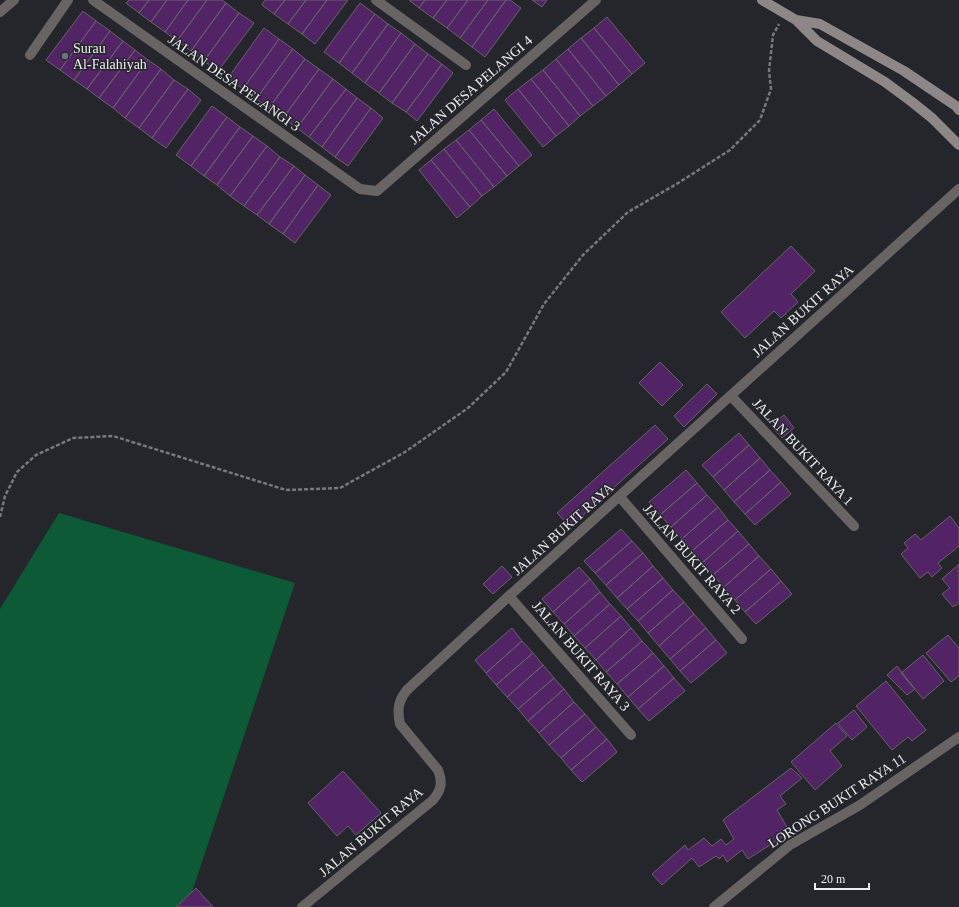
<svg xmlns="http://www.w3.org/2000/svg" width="959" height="907" font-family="Georgia,serif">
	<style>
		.forest { fill: #0d5b36 }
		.building { fill: #522466; stroke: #666268 }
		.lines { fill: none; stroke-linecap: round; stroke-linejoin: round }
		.path { stroke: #77787c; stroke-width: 2.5; stroke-dasharray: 4 2; stroke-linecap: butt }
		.street { stroke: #686464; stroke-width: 10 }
		.secondary { stroke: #8d8788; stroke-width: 10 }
		.worship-dot { fill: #6b7280; stroke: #25262b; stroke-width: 1.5 }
		.labels { text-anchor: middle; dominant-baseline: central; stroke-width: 3; stroke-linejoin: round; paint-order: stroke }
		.poi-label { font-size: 14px; fill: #ecedf0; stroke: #25262b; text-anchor: start }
		.street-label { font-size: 14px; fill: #ecedf0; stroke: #25262b }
	</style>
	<rect width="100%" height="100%" fill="#25262b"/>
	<path class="forest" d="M59,513l236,70 -108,324h-187v-298z"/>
	<path class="building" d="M129,0h20l-10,13 -13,-10z
		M149,0h18l-16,22 -12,-9z
		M167,0h21l-23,32 -14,-10z
		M188,0h19l-30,41 -12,-9z
		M207,0h15l4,3 -35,48 -14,-10z
		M265,0h20l-11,14 -12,-9z
		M285,0h21l-18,24 -14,-10z
		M306,0h21l-25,34 -14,-10z
		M327,0h21l-33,44 -13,-10z
		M409,0h16l-6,8z
		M425,0h22l-14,18 -14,-10z
		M447,0h21l-21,28 -14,-10z
		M468,0h20l-28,38 -13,-10z
		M488,0h18l-34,47 -12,-9z
		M506,0h4l11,8 -36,49 -13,-10z
		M532,0h15l-5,7z
		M226,3l13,10 -35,48 -13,-10z
		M360,3l15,11 -36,49 -15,-11z
		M83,11l13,10 -36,49 -14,-10z
		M239,13l15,10 -36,48 -14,-10z
		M375,14l13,10 -36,49 -13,-10z
		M607,17l38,46 -13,11 -38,-46z
		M96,21l14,10 -36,49 -14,-10z
		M388,24l13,9 -36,50 -13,-10z
		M264,28l15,11 -36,50 -15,-11z
		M594,28l38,46 -13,11 -38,-47z
		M110,31l13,10 -36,48 -13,-9z
		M401,33l14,11 -36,49 -14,-10z
		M581,38l38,47 -13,11 -38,-47z
		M279,39l14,10 -37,50 -13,-10z
		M123,41l12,9 -36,48 -12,-9z
		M415,44l13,10 -36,49 -13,-10z
		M293,49l12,10 -36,49 -13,-9z
		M568,49l38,47 -13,10 -37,-47z
		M135,50l13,10 -35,48 -14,-10z
		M428,54l14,10 -36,48 -14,-9z
		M305,59l14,10 -36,49 -14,-10z
		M556,59l37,47 -13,10 -37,-46z
		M148,60l13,9 -36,49 -12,-10z
		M442,64l11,9 -36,48 -11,-9z
		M161,69l13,11 -35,48 -14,-10z
		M319,69l14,10 -36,49 -14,-10z
		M543,70l37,46 -11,10 -38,-47z
		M333,79l13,10 -37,48 -12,-9z
		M531,79l38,47 -13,10 -38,-47z
		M174,80l14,9 -36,49 -13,-10z
		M188,89l13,11 -35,48 -14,-10z
		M346,89l11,9 -35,49 -13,-10z
		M518,89l38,47 -13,11 -38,-47z
		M357,98l14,10 -36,49 -13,-10z
		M212,106l15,11 -36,49 -15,-11z
		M371,108l12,10 -35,48 -13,-9z
		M494,109l38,46 -13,11 -38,-46z
		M227,117l13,10 -36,49 -13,-10z
		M481,120l38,46 -12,10 -38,-46z
		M240,127l13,9 -36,49 -13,-9z
		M469,130l38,46 -13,11 -38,-47z
		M253,136l14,10 -37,50 -13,-11z
		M456,140l38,47 -12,9 -38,-47z
		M267,146l13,11 -36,49 -14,-10z
		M444,149l38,47 -12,11 -39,-47z
		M280,157l14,9 -37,49 -13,-9z
		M431,160l39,47 -13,11 -38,-48z
		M294,166l11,9 -36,49 -12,-9z
		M305,175l13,10 -35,49 -14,-10z
		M318,185l13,10 -36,48 -12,-9z
		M791,246l24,25 -24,23 7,8 -17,16 -7,-7 -29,27 -24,-26z
		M660,362l23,23 -21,21 -23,-23z
		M707,384l10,10 -33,33 -10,-11z
		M784,415l10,13 -12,10 -11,-12z
		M655,425l13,14 -98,88 -13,-14z
		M739,433l10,12 -36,32 -11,-12z
		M749,445l11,13 -36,32 -11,-13z
		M760,458l10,12 -36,32 -10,-12z
		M686,470l11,13 -37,32 -11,-13z
		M770,470l11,12 -36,32 -11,-12z
		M781,482l10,12 -36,31 -10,-11z
		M697,483l10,12 -36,32 -11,-12z
		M707,495l11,12 -36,32 -11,-12z
		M718,507l10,13 -36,31 -10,-12z
		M950,516l9,12v18l-21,17 4,5 -10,9 -4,-5 -8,6 -19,-24 7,-6 -4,-5 11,-9 6,6z
		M728,520l10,11 -36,32 -10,-12z
		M621,529l11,12 -37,32 -11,-12z
		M738,531l11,13 -36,31 -11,-12z
		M632,541l11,12 -37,32 -11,-12z
		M749,544l10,12 -35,31 -11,-12z
		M643,553l10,13 -36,32 -11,-13z
		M759,556l12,13 -36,31 -11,-13z
		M959,564v39l-6,4 -11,-13 8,-6 -8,-9z
		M502,566l10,11 -19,17 -10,-10z
		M653,566l10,12 -36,31 -10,-11z
		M579,567l11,12 -37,33 -11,-13z
		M771,569l10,12 -36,31 -10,-12z
		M663,578l10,12 -35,31 -11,-12z
		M590,579l10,13 -36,32 -11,-12z
		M781,581l11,13 -36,30 -11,-12z
		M673,590l11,12 -36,31 -10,-12z
		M600,592l10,12 -36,32 -10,-12z
		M684,602l10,12 -35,32 -11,-13z
		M610,604l11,12 -36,32 -11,-12z
		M694,614l12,14 -36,31 -11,-13z
		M621,616l10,12 -35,32 -11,-12z
		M512,628l10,13 -36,32 -11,-13z
		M631,628l11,13 -36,31 -10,-12z
		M706,628l10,12 -36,31 -10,-12z
		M948,635l11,13v28l-8,6 -25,-29z
		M716,640l11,13 -36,30 -11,-12z
		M522,641l11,12 -37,32 -10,-12z
		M642,641l11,12 -36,31 -11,-12z
		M533,653l10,12 -36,32 -11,-12z
		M653,653l11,13 -36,31 -11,-13z
		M923,655l21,26 -21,18 -22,-26z
		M543,665l11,13 -36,31 -11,-12z
		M664,666l10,12 -36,31 -10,-12z
		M897,666l18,23 -8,6 -20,-20z
		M554,678l10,11 -36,32 -10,-12z
		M674,678l11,13 -36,30 -11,-12z
		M886,681l40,49 -14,11 -4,-4 -16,13 -36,-44z
		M564,689l10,13 -35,31 -11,-12z
		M574,702l11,12 -36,31 -10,-12z
		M854,710l13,17 -15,13 -14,-17z
		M585,714l11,13 -35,31 -12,-13z
		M836,723l11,13 -17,15 12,15 -27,24 -24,-28z
		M596,727l11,12 -36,31 -10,-12z
		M607,739l10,13 -35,30 -11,-12z
		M791,768l11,10 -22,18 6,8 -9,6 13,22 -42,27 -6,-9 -15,12 -4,-7 -4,4 -3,-3 -17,11 -7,-9 -30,27 -10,-11 33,-29 3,5 16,-12 8,8 9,-7 5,6 8,-6 -11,-19z
		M343,771l38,42 -25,22 -8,-9 -11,10 -29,-33z
		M196,888l17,19h-37z"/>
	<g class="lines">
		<path class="path" d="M0,517l5,-21 12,-24 19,-17 37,-17 40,-2 173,54 54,-2 65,-36 63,-44 38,-36 38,-68 39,-49 45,-43 47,-27 55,-35 30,-30 11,-31 -2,-18 4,-36 6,-11"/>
		<path class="street" d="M93,0l267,189 17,2 219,-191
			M376,0l90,65
			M0,12l14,-12
			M30,55l38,-55
			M731,396l123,130
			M620,497l122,142
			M509,596l122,139
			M302,907l131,-107c8,-10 10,-17 5,-30l-38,-46c-3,-14 -2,-23 7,-34l102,-94 450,-407
			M714,907l76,-62 70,-40 99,-68"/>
		<path class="secondary" d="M762,0l34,20 21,21 68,41 27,20 20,16 27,27
			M796,20l24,4 84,47 52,35 3,4"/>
	</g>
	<circle class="worship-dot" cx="65" cy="56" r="4"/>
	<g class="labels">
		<g class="poi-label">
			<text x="73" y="48">Surau<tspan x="73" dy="16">Al-Falahiyah</tspan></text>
		</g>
		<g class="street-label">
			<text transform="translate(234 83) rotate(35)">JALAN DESA PELANGI 3</text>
			<text transform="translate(471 90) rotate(-41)">JALAN DESA PELANGI 4</text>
			<text transform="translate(803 311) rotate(-42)">JALAN BUKIT RAYA</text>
			<text transform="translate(803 452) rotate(47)">JALAN BUKIT RAYA 1</text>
			<text transform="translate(563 529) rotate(-42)">JALAN BUKIT RAYA</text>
			<text transform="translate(692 559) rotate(49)">JALAN BUKIT RAYA 2</text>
			<text transform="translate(581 656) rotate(49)">JALAN BUKIT RAYA 3</text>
			<text transform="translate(837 801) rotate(-33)">LORONG BUKIT RAYA 11</text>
			<text transform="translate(371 832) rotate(-40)">JALAN BUKIT RAYA</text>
		</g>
	</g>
	<path d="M815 883v6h54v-6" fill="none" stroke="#ecedf0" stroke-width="2"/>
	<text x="821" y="883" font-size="12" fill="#ecedf0" stroke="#25262b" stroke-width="3" paint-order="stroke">20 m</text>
</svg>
